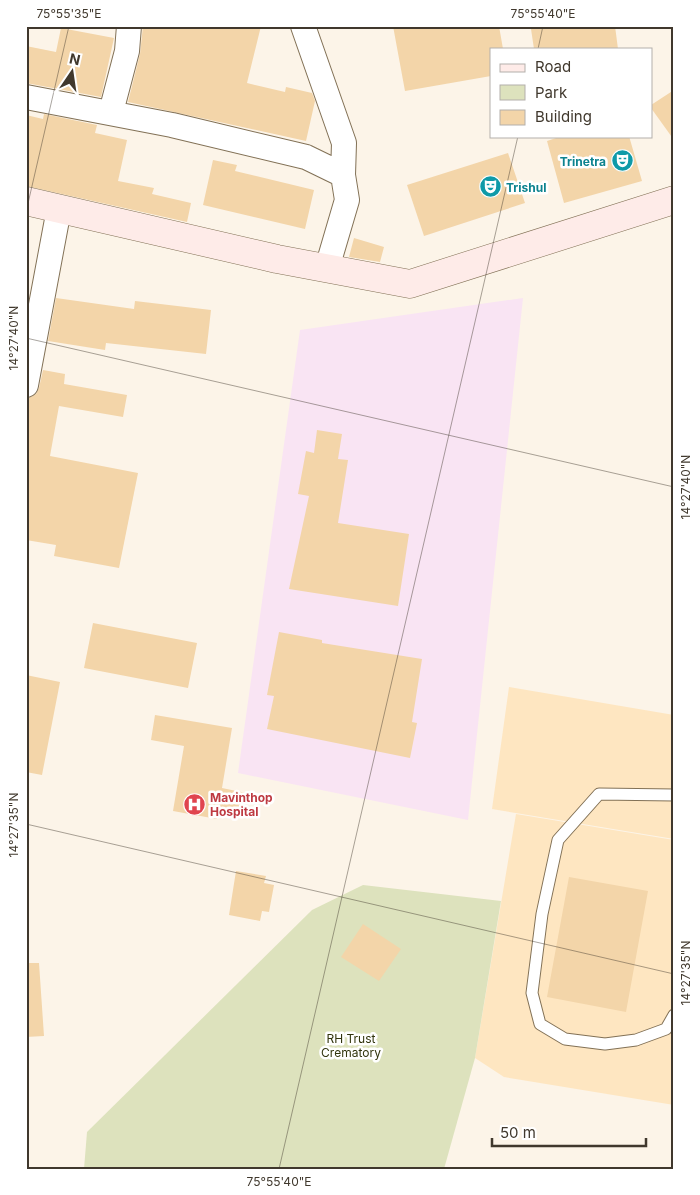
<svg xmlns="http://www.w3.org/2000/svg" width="700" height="1195" font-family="Inter,sans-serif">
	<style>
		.commercial { fill: #f9e4f3 }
		.built { fill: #fee6c1 }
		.green { fill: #dde2bd }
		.building { fill: #f3d5a9 }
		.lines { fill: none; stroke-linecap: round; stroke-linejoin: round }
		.lane-casing { stroke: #827156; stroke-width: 13 }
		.street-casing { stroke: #827156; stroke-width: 26 }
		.secondary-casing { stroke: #827156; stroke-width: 29 }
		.lane { stroke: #fff; stroke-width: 11 }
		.street { stroke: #fff; stroke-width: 24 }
		.secondary { stroke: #feebe8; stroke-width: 28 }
		.ticks { fill: none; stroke: #40382d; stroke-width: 1; stroke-opacity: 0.45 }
		.labels { text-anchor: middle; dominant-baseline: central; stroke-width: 5; stroke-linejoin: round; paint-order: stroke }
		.culture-label { font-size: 12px; font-weight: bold; fill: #0d838f; stroke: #fff; text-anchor: end }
		.health-label { font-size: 12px; font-weight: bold; fill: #be3a42; stroke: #fff; text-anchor: start }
		.park-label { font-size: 12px; fill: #32350e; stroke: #fff }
		.neatline { fill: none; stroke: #40382d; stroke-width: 2 }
		.ticks-label { font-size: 12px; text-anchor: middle; fill: #40382d }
	</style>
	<rect width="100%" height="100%" fill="#fcf4e8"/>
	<path class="commercial" d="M523,298l-55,522 -230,-47 62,-443z"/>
	<path class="built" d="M509,687l165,28v124l-182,-30z
		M516,814l158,26v265l-170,-28 -29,-19z"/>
	<path class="green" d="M363,885l138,16 -26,157 -31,111h-360l3,-37 225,-222z"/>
	<path class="building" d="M143,26h118l-14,57 38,9 1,-5 26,6 3,8 -9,40 -178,-39 12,-48z
		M393,26h106l4,23h-12v27l-86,15z
		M555,26h60l3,23h-84l-3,-20z
		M61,28l53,10 -13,59 -75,-14v-37l30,6z
		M674,90v50l-23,-32v-3z
		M44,114l53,11 -2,8 32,7 -9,41 36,7 -2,6 39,9 -4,19 -161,-36v-71l17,4z
		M562,136h67l13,45 -78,22 -17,-62z
		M508,153l17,50 -101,33 -17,-51z
		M213,160l24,5 -2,6 79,19 -9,39 -102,-24z
		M354,238l30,9 -4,15 -31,-5z
		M56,298l78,11 1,-8 76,9 -5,44 -100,-11 -1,7 -57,-9z
		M43,370l22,4 -1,10 63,11 -4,22 -64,-11 -9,50 88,17 -19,95 -65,-12 2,-11 -30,-5v-127l3,-15 7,-4 3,-6z
		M317,430l25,4 -4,25 10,1 -10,63 71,11 -11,72 -109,-17 20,-93 -11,-2 8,-43 8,2z
		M93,623l104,20 -9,45 -104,-20z
		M279,632l43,8v3l100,16 -10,63 5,1 -7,35 -143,-29 7,-33 -7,-1z
		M26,675l34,7 -18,93 -16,-3z
		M155,715l77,13 -10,60 24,5 -4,20 -23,-5 -2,11 -44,-8 11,-65 -33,-6z
		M236,871l30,5 -2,7 10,2 -5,27 -7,-1 -2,10 -31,-6z
		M569,877l79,14 -22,121 -79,-15z
		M363,924l38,25 -22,32 -38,-24z
		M26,963h13l5,73 -18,1z"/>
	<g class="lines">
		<defs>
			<path id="lane" d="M674,795l-75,-1 -41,46 -16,74 -10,79 8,31 25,15 40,5 31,-4 30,-11 8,-14"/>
			<path id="street" d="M303,26l41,117 -1,32 4,25 -20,68
				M26,97l146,28 134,32 37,18
				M111,112l16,-61 2,-25
				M26,385l33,-176"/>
			<path id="secondary" d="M26,201l251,58 133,25 264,-84"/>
		</defs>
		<use href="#lane" class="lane-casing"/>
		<use href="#street" class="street-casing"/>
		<use href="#secondary" class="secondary-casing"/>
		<use href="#lane" class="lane"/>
		<use href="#street" class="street"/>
		<use href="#secondary" class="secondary"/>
	</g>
	<path class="ticks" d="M538,49l5,-23M26,212l43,-186M26,338l648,149M26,824l648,150M279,1169l239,-1033"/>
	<defs>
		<symbol id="theatre-disc" viewBox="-11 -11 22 22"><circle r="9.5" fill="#0f9aa8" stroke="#fff"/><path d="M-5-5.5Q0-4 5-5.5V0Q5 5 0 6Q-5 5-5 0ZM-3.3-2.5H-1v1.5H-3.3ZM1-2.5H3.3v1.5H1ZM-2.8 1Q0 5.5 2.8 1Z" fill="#fff"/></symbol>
		<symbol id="hospital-disc" viewBox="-11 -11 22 22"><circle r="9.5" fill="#e0444e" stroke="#fff"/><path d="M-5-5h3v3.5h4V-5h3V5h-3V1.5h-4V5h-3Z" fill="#fff"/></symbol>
	</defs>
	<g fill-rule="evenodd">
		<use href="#theatre-disc" x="610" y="148" width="25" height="25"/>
		<use href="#theatre-disc" x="478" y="174" width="25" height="25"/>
		<use href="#hospital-disc" x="182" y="792" width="25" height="25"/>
	</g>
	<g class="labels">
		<g class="culture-label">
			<text x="606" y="161">Trinetra</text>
			<text x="506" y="187" text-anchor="start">Trishul</text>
		</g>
		<g class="health-label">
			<text x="210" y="797">Mavinthop<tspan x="210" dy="14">Hospital</tspan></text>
		</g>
		<g class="park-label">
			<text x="351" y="1038">RH Trust<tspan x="351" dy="14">Crematory</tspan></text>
		</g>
	</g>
	<rect width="700" height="1195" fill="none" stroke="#ffffff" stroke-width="55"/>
	<rect x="490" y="48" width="162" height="90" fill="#ffffff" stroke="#b3afab"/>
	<rect x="500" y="64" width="25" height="8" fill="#feebe8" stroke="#b3afab"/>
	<text x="535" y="72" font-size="15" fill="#40382d">Road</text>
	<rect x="500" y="85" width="25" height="15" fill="#dde2bd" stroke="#b3afab"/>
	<text x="535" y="98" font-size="15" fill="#40382d">Park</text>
	<rect x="500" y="110" width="25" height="15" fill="#f3d5a9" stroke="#b3afab"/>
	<text x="535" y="122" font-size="15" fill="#40382d">Building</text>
	<g transform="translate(72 72) rotate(13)" stroke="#ffffff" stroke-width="4" paint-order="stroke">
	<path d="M0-4L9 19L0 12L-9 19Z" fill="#40382d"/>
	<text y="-8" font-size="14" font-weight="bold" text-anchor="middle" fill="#40382d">N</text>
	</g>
	<path d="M492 1138v8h154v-8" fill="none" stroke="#40382d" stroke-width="2.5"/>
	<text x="500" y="1138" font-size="15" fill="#40382d" stroke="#ffffff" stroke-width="4" paint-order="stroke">50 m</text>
	<rect x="28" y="28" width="644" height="1140" class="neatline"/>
	<g class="ticks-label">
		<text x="69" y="18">75°55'35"E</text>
		<text x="543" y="18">75°55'40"E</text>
		<text transform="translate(14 338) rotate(-90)" y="4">14°27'40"N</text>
		<text transform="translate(686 487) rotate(-90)" y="4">14°27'40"N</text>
		<text transform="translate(14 825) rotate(-90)" y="4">14°27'35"N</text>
		<text transform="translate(686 973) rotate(-90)" y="4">14°27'35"N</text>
		<text x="279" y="1186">75°55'40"E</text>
	</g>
</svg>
